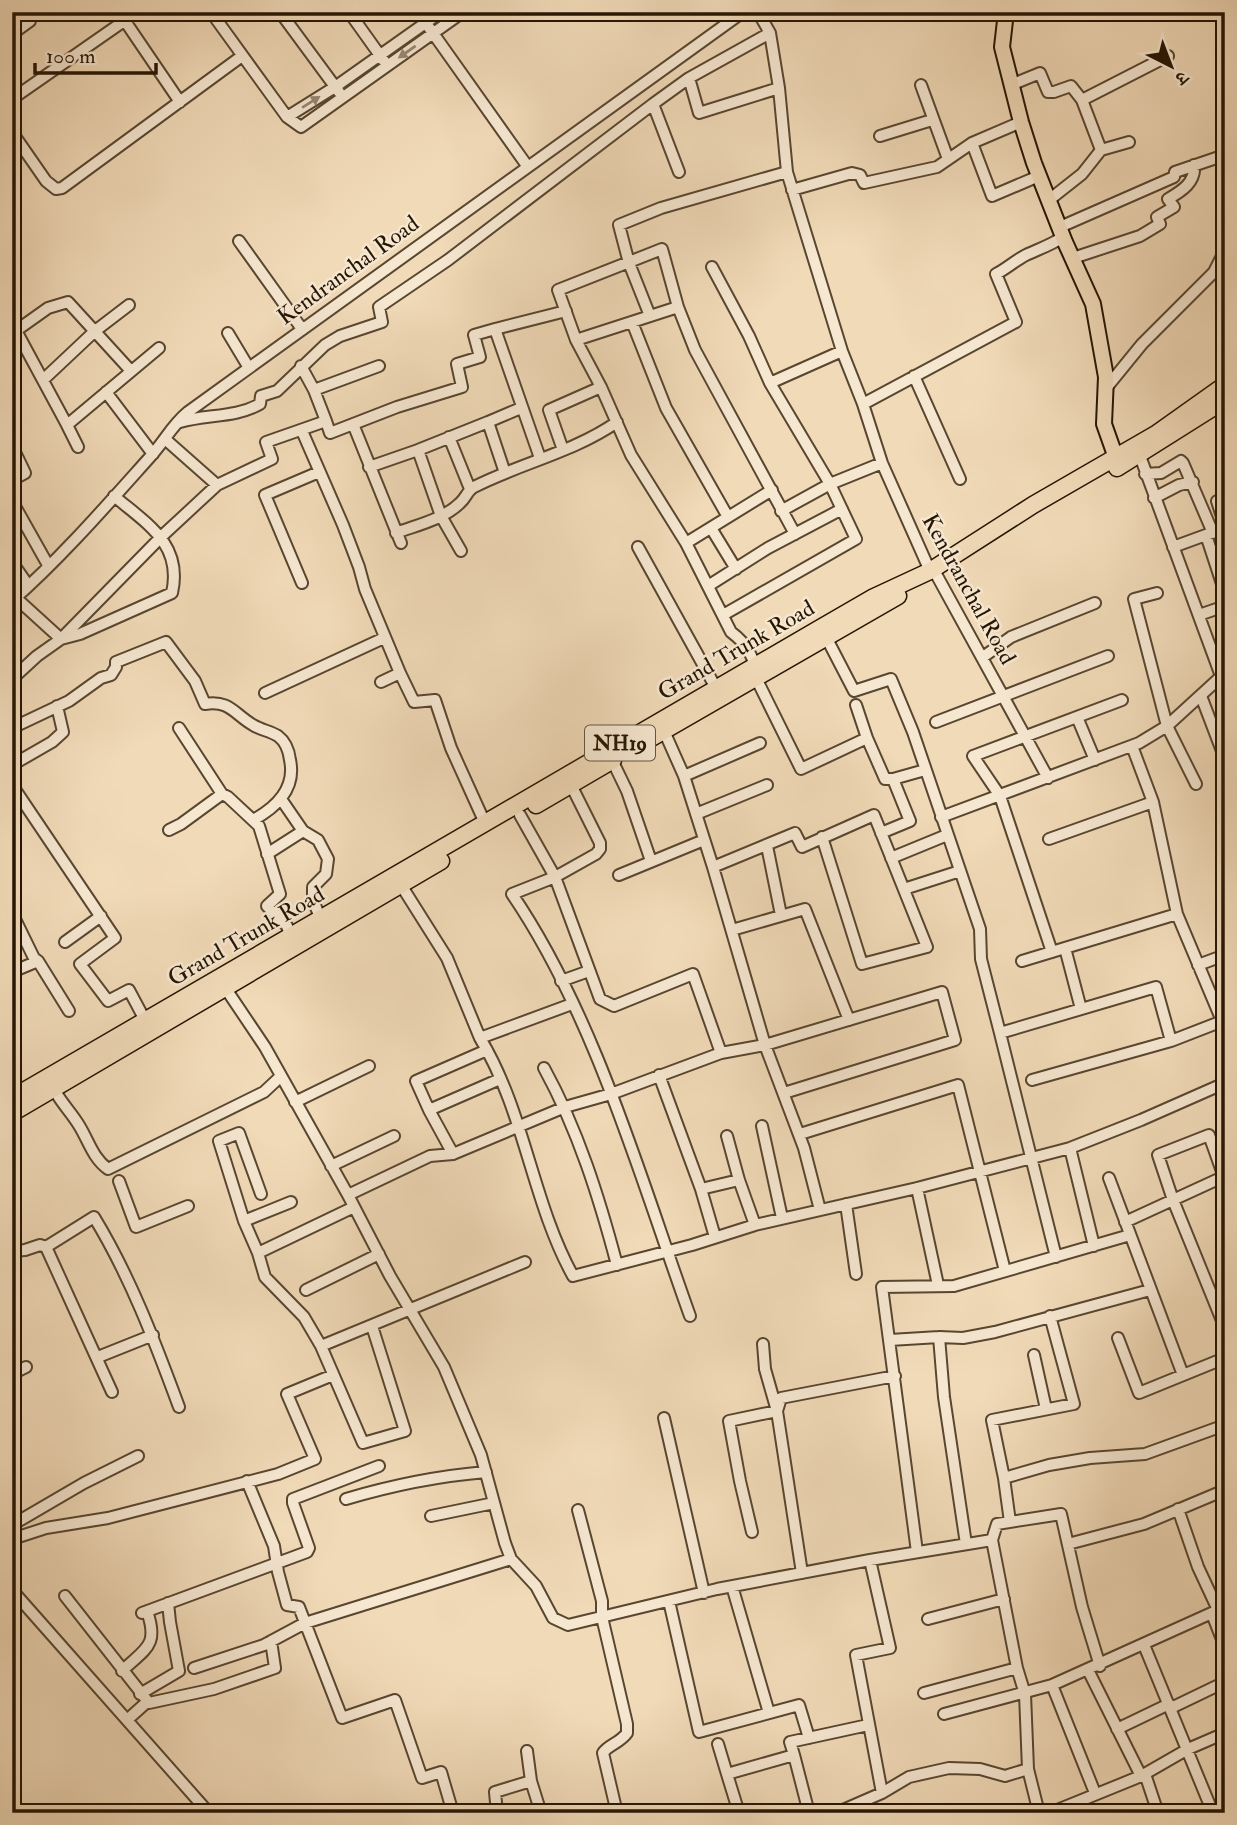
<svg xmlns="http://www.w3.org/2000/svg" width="1237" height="1825" font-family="'IM FELL Double Pica','Noto Serif Devanagari',serif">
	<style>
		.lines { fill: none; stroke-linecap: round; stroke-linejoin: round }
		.minor-casing { stroke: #584630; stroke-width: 14 }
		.major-casing { stroke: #251503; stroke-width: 18 }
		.highway-casing { stroke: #251503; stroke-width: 19 }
		.minor { stroke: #f6e7d1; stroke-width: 10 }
		.major { stroke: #f1dab8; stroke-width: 14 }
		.highway { stroke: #f1dab8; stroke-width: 16 }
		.oneway { fill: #988874 }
		.labels { text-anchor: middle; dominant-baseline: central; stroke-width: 5; stroke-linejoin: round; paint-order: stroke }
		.shield { fill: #f6e7d1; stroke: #645441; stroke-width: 2 }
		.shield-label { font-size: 21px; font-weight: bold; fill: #251503 }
		.street-label { font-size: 23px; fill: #251503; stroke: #f6e7d1 }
	</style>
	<rect width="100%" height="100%" fill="#f1dab8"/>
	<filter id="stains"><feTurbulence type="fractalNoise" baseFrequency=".00286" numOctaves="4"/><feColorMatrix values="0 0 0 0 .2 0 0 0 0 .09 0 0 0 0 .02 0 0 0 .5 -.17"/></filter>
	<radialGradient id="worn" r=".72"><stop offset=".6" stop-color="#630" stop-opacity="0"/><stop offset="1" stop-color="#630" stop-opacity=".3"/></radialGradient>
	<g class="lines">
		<defs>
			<path id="minor" d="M211,12l76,105 14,10 162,-115
				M280,12l59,80
				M349,12l35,49
				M418,12l110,155
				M758,12l12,21 9,55 8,84 55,179 21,53 19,59 48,108 6,3 112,204
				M125,21l55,81
				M12,34l18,-13 1,-9
				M689,78l10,35 80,-25
				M921,85l27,74
				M1011,85l29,-12 8,19h6l17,-6 11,14 19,50
				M12,99l125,-87
				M1082,100l86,-44
				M287,117l48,-30 106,-75
				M12,132l34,49 10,8 6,-1 180,-132
				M880,136l52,-16
				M972,143l20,53 47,-20
				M679,172l-26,-68 36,-26 81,-45
				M792,190l60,-17 8,2 4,8 73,-16 35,-24 49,-21
				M1049,200l33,-26 19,-24 28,-8
				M1060,227l114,-50 1,-5 50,-17
				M239,241l63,88
				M1073,258l67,-22 20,-12 -3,-7 17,-10 -6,-8c14,-8 28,-17 26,-34
				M712,267l37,69 21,47 60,101 26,55 -133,76
				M650,316l-21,-53 -10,-38 42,-17 126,-36
				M632,322l34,86 62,109
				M12,323l55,102 92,-77
				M17,330l31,-22 20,-6 63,69
				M228,333l21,35
				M576,340l102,-33
				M301,366l13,24 12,31
				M914,376l46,103
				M44,379l51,-48 34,-26
				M770,383l72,-32
				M1107,387l35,-43 72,-72 11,-22
				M314,390l65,-24
				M106,392l47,62
				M863,404l153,-82 -20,-48c10,-5 20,-14 30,-19 13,-6 25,-10 37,-18
				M180,422c27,-8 55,-4 80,-18l1,-8 16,-5 48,-46 15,-9 42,-14 -3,-15 69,-47 205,-156
				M353,424l48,119
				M67,425l11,22
				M302,431l41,94 16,42 6,22 35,84 -19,9
				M449,437l21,52
				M165,439l52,46
				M12,446l13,27 -13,7
				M418,450l70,-28
				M563,450l-14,-40 52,-23
				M1140,456l81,220
				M540,458l-45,-129 71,-18
				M369,467l49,-17 23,66 20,35
				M505,473l-17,-51 33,-14
				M1145,474l16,-1 20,-12 2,2 30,70
				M1154,498l25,-13 14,-3
				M1225,499l-8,2 8,25
				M12,501l36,64
				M781,511l49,-27 52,-21
				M711,528l25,41
				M396,533c21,-8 48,-14 64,-30 6,-5 7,-12 14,-16 47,-24 100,-35 143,-65
				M795,534l-100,-184 -17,-43 -16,-58 -104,41 18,50 25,47 30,68 55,88 45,89c15,11 25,27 25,46l45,91 66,-31 18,41h8l17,42 -29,12
				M1206,535l19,58
				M686,543l86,-53
				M638,547l78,141
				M1173,547l52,-19
				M12,562l16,23
				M302,583l-37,-88 54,-23
				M708,586l60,-38 74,-39
				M1157,593l-23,6 33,127 29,58
				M16,598l45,41 19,-5 92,-41c11,-49 -25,-69 -58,-97
				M12,601c48,-42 95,-96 138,-144 14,-15 22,-32 38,-45l555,-400
				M1199,615l26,-9
				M826,637l28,54 37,-12 22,53 67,197 1,30 19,74 156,-46 15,54
				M983,657l28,-20 84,-34
				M400,673l14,29 21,-2 16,48 34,75
				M12,679l25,-23 24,-17 101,-103 55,-51 55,-26 -6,-17 60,-21 4,12 67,-26 65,-20 -5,-23 23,-7 -6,-22 21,-6
				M265,693l119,-55
				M1201,696l24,63
				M856,705l11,33
				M1077,717l18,43
				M936,722l172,-66
				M12,728l57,-27 32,-23 10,-3 5,-8v-5l50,-20 29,39 10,23c25,-4 29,10 48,21 8,5 17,6 25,11 8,6 11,15 12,24 6,28 -13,47 -37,60
				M179,728l43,66 6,3 31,29 21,68 -13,12 20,20 3,9 -4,5
				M664,731l20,45
				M760,743l-76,33 29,91 52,178 39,103 16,62
				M1132,746l21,56 24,112 48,114
				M612,760l15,31 24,70
				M12,765l40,-23 11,-10 -6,-26
				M893,779l32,-9
				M12,785l103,153 -35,26 28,37 21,-11 17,32
				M571,785l29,58v6l-4,5 -41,23 -43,17c83,122 128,283 178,422
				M281,799l22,32 15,9 10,19 -2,15 -13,13v13l10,25
				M696,814l71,-29
				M520,815l35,62 45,122 14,7 79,-32 28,79
				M941,817l198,-74 28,-17 58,-53
				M169,830l12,-6 41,-30
				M1049,839l104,-37
				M767,846l14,69
				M267,854l36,-23
				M891,858l56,-23
				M713,867l82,-34 7,14 72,-32 53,132 -65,17 -40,-127
				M619,875l85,-35
				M401,885l46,73 33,80c45,74 52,164 93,238l119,-31 63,-20 162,-37 153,-40 71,-28 84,-37
				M904,889l56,-18
				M12,913l22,45 4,3 31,50
				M732,930l73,-21 44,111
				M65,942l36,-26
				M1065,948l16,61
				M1052,952l-52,-156 -27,-40 149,-56
				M1022,961l155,-47
				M1198,965l27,-10
				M12,972l26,-11
				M561,981l28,-10
				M226,989l39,58 83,148 42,81 54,91 37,88 24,88 6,16 25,27 17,32 15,7 149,-36 153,-29 122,-20 25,128 8,26 3,75 11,44
				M1000,1033l56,224
				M480,1038l92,-34
				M544,1068c34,62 55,129 73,197
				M659,1075l42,114 14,48
				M1032,1080l139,-39 54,-21
				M54,1089c7,14 18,24 26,38 9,15 13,31 28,42l156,-77 16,-15
				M295,1102l74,-36
				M429,1110l71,-31
				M762,1126l20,92
				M800,1134l158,-49 47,186
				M727,1136l12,44 16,45
				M1070,1148l24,98
				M453,1154l-24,-44 -13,-29 71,-31
				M331,1166l63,-30
				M1109,1178l74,197
				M1225,1180l-16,-45 -51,20 15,45 52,128
				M119,1181l17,46 52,-21
				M917,1188l21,97
				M701,1189l38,-9
				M261,1194l-22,-61 -20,8 25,80 14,32 96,-46
				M348,1195l82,-39 23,-2 112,-47 46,-13 110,-41 44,-8 177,-53 13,48 -171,53
				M846,1204l10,70
				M244,1221l47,-19
				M1125,1222l100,-46
				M46,1247l48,-30c36,59 61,125 85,190
				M12,1251l13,-1 15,-5 6,2 66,145
				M258,1253l7,24 39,40 17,29
				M306,1290l73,-36
				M1050,1316l24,88 -82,16 12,58 45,-13 41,-7 55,-4 80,-29
				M372,1326l33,105 -42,12 -42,-97 204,-84
				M939,1337l5,60 22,147
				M1118,1338l21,55 86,-35
				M890,1340l49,-3 24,1 32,-6 155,-42
				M763,1344l2,25 12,42 25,162
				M1034,1355l12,54
				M98,1357l55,-22
				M12,1374l14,-7
				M664,1418l40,175
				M1004,1478l6,44
				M247,1481l27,65 4,26 9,33 12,2 43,111 53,-18 27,78 19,-6 12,41
				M346,1499c47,-14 92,-23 140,-27
				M1178,1509l20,58 20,43
				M578,1510l24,91v16l25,107v9c-7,10 -19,12 -24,20l14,60
				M431,1516l63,-13
				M12,1525l72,-42 54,-27
				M752,1532l-12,-51 -11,-60 48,-10 4,-13 114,-22
				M12,1539l34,-11 62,-10 170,-44 37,-15 -28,-65 46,-19
				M992,1540l5,-16 64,-10 21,93 18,59
				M1068,1544l76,-20 81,-34
				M917,1552l-35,-265 72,-1 176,-51
				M870,1560l20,88 -34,7 26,138
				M732,1586l37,127
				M12,1590l197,223
				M65,1596l84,107 65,-14 61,-21 -4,-27
				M669,1601l30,131 100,-27 10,33
				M142,1613l165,-61 2,-4 -16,-45v-4l86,-33
				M1212,1614l13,33
				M928,1619l76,-20
				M1144,1645l69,168
				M194,1668l70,-23 41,-22 206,-64
				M1088,1670l53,106
				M122,1671c24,-23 37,-25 25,-60
				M1052,1685l43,108
				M924,1693l93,-25
				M140,1694l39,-23 -9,-49 -2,-19
				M1171,1708l54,-26
				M944,1714l108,-29 173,-78
				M127,1720l20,-18
				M1117,1729l52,-25
				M718,1744l9,30
				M794,1755l15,58
				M1145,1774l13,39
				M531,1781l10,32
				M497,1813l-2,-21 36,-11 -4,-30
				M739,1813l-12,-39 67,-19 -4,-13 78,-17
				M836,1813l46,-20 27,-16 40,-9 31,1 25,7 23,-7
				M1050,1813l91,-37 47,-27 37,-16"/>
			<path id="major" d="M1006,12l-4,35 19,75 13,41 31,79 28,62 13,73 -2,47 12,34"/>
			<path id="highway" d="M1117,468l108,-68
				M639,745l259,-149
				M536,805l77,-45
				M12,1098l805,-468 57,-33 56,-26 103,-66 123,-71 69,-49
				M12,1113l429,-252"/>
		</defs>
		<use href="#minor" class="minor-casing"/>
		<use href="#major" class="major-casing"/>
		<use href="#highway" class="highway-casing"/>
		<use href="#minor" class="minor"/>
		<use href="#major" class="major"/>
		<use href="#highway" class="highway"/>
	</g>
	<defs><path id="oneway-solid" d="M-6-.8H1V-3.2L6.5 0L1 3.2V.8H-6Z" transform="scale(1.75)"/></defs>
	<g class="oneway">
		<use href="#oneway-solid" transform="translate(407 52) rotate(145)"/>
		<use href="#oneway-solid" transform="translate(311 102) rotate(-32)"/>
	</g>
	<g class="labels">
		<rect class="shield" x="585" y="725.5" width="70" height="35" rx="5"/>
		<g class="shield-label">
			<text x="620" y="743">NH19</text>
		</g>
		<g class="street-label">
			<text transform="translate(348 270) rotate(-36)">Kendranchal Road</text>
			<text transform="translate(969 589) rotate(61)">Kendranchal Road</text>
			<text transform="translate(736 650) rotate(-30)">Grand Trunk Road</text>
			<text transform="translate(246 936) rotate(-30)">Grand Trunk Road</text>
		</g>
	</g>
	<rect width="1237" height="1825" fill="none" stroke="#f1dab8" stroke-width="42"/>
	<rect x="14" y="14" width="1209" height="1797" fill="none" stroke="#251503" stroke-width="3.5"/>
	<rect x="21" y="21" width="1195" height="1783" fill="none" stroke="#251503" stroke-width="2"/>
	<g transform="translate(1171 66) rotate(138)" stroke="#f6e7d1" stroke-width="5" paint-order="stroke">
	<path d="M0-5L12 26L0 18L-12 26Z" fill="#251503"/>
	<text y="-10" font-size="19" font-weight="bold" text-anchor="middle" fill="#251503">उ</text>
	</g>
	<path d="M35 63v10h121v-10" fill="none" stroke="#251503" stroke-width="3.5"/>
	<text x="46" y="63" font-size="21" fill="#251503" stroke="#f6e7d1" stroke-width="5" paint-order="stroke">100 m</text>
	<rect width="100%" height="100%" filter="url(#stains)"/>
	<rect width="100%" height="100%" fill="url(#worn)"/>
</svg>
